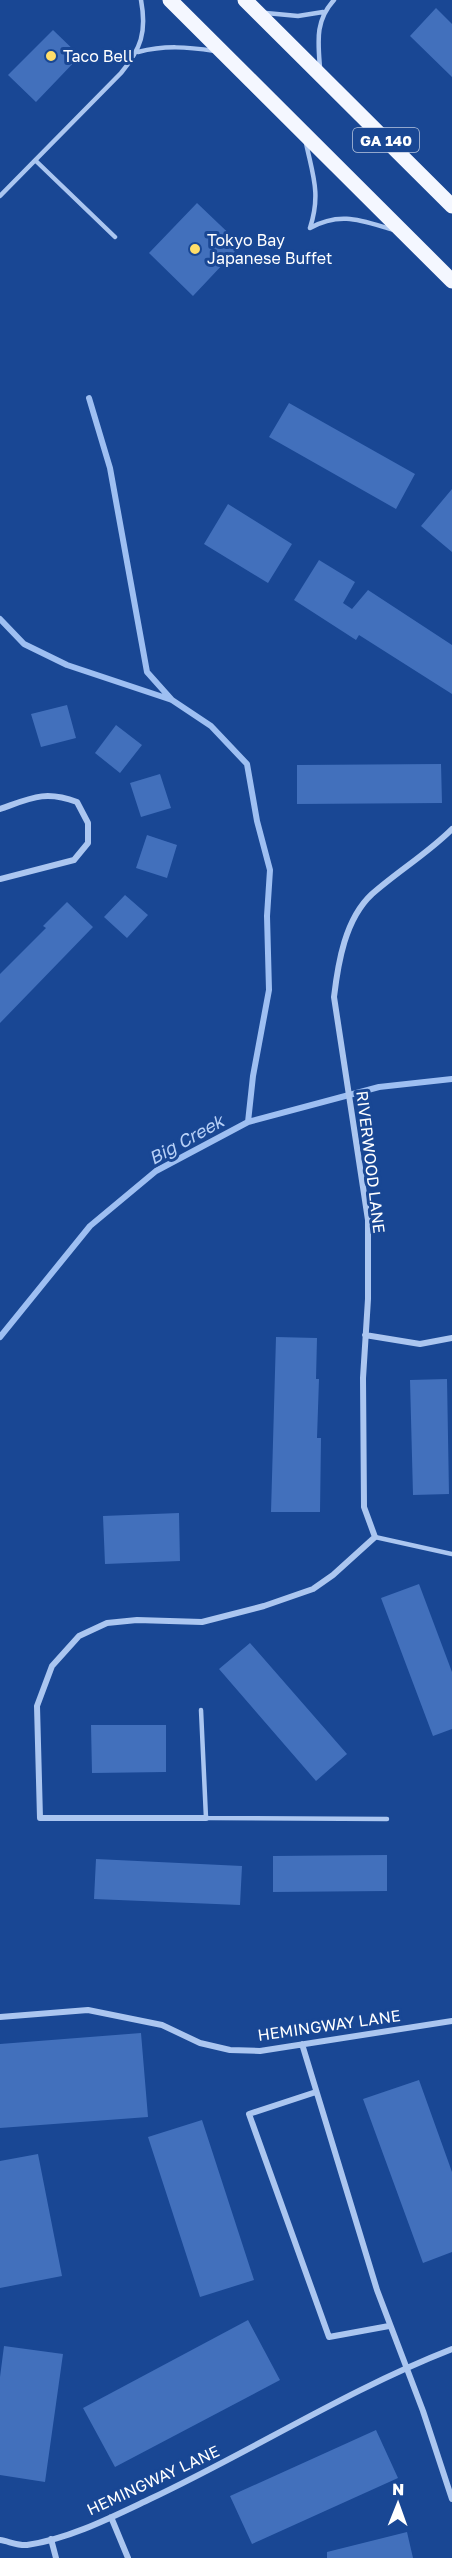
<svg xmlns="http://www.w3.org/2000/svg" width="452" height="2558" font-family="'Golos Text',sans-serif">
	<style>
		.lines { fill: none; stroke-linecap: round; stroke-linejoin: round }
		.stream { stroke: #9ebff2; stroke-width: 6 }
		.building { fill: #4270bc }
		.service { stroke: #abc6f0; stroke-width: 4.5 }
		.minor { stroke: #abc6f0; stroke-width: 6 }
		.primary { stroke: #f4f7ff; stroke-width: 15 }
		.poi-dot { fill: #ffde6a; stroke: #194794; stroke-width: 2 }
		.labels { text-anchor: middle; dominant-baseline: central; stroke-width: 6; stroke-linejoin: round; paint-order: stroke }
		.shield { fill: #194794; stroke: #bac8df; stroke-width: 1.5 }
		.shield-label { font-size: 15px; font-weight: bold; fill: #fff }
		.poi-label { font-size: 16px; fill: #fff; stroke: #194794; text-anchor: start }
		.street-label { font-size: 16px; fill: #fff; stroke: #194794 }
		.water-label { font-size: 18px; font-style: italic; fill: #b7d0f7; stroke: #194794 }
	</style>
	<rect width="100%" height="100%" fill="#194794"/>
	<g class="lines">
		<path class="stream" d="M89,398l21,70 37,204 25,28
			M0,619l24,25 43,21 105,35 39,26 36,38 10,57 13,49 -3,46 2,74 -16,86 -5,46
			M0,1337l90,-111 66,-55 92,-49 131,-35 73,-8"/>
	</g>
	<path class="building" d="M436,8l16,16v53l-42,-41z
		M53,30l27,26 -44,46 -28,-27z
		M197,203l44,42 -48,51 -44,-43z
		M289,403l126,71 -19,35 -127,-72z
		M452,489v63l-31,-26z
		M228,504l64,40 -24,39 -64,-39z
		M319,560l36,22 -12,21 9,6 16,-19 84,55v49l-93,-59 -3,5 -62,-40z
		M67,705l9,33 -35,9 -10,-33z
		M116,725l26,20 -22,28 -25,-20z
		M441,764l1,39 -145,1v-39z
		M160,774l11,34 -30,9 -11,-34z
		M147,835l30,10 -10,33 -31,-10z
		M125,895l23,20 -21,23 -23,-21z
		M67,902l26,25 -93,96v-49l46,-46 -3,-2z
		M276,1337l41,1 -1,41h3l-2,59h4l-1,74h-49z
		M447,1379l2,115 -36,1 -3,-115z
		M179,1513l1,48 -75,3 -2,-48z
		M419,1584l33,88v57l-19,7 -52,-138z
		M250,1643l97,111 -31,27 -97,-112z
		M91,1725h75v47l-74,1z
		M387,1855v36l-114,1v-36z
		M96,1859l146,7 -2,39 -146,-6z
		M141,2033l7,84 -148,11v-84z
		M419,2080l33,92v80l-29,11 -60,-164z
		M202,2120l52,160 -54,17 -52,-160z
		M38,2154l24,122 -62,12v-127z
		M248,2320l32,60 -165,87 -32,-59z
		M4,2346l59,8 -18,128 -45,-7v-98z
		M376,2430l22,48 -146,66 -22,-48z
		M407,2532l6,26h-86v-6z"/>
	<g class="lines">
		<path class="service" d="M266,13l32,3 25,-4
			M138,52c27,-7 49,-5 77,-1
			M320,68c-2,-27 -5,-47 14,-68
			M306,143c7,33 15,51 4,85
			M36,161l79,76
			M0,196l121,-123c20,-24 26,-41 20,-73
			M310,228c31,-17 52,-7 84,2
			M375,1537l77,17
			M201,1710l5,108 181,1"/>
		<path class="minor" d="M0,809c31,-11 45,-19 77,-7l11,21v20l-14,17 -74,19
			M365,1335l55,9 32,-6
			M206,1818h-166l-3,-112 15,-40 27,-30 28,-13 30,-3 65,2 62,-16 49,-17 20,-14 42,-38 -11,-30 -1,-129 5,-79v-79l-34,-223c4,-34 11,-78 38,-103 26,-23 56,-41 80,-65
			M0,2017l88,-7 74,15 38,18 30,7 30,1 192,-30
			M302,2044l75,246 46,121 29,88
			M316,2092l-67,22 80,223 60,-11
			M111,2517l17,41
			M51,2539l5,19
			M0,2540c8,1 18,6 27,5 42,-6 85,-28 123,-46 102,-48 197,-109 302,-150"/>
		<path class="primary" d="M170,0l282,281
			M245,0l207,206"/>
	</g>
	<g class="poi-dot">
		<circle cx="51" cy="56" r="6"/>
		<circle cx="195" cy="249" r="6"/>
	</g>
	<g class="labels">
		<rect class="shield" x="353" y="128" width="66" height="24" rx="4.5"/>
		<g class="shield-label">
			<text x="386" y="140">GA 140</text>
		</g>
		<g class="poi-label">
			<text x="63" y="56">Taco Bell</text>
			<text x="207" y="240">Tokyo Bay<tspan x="207" dy="18">Japanese Buffet</tspan></text>
		</g>
		<g class="street-label">
			<text transform="translate(371 1162) rotate(83)">RIVERWOOD LANE</text>
			<text transform="translate(329 2025) rotate(-8)">HEMINGWAY LANE</text>
			<text transform="translate(153 2480) rotate(-25)">HEMINGWAY LANE</text>
		</g>
		<g class="water-label">
			<text transform="translate(186 1139) rotate(-29)">Big Creek</text>
		</g>
	</g>
	<g transform="translate(398 2504) rotate(1)" stroke="#194794" stroke-width="4.5" paint-order="stroke">
	<path d="M0-4.5L10 22L0 15L-10 22Z" fill="#ffffff"/>
	<text y="-9" font-size="16" font-weight="bold" text-anchor="middle" fill="#ffffff">N</text>
	</g>
</svg>
